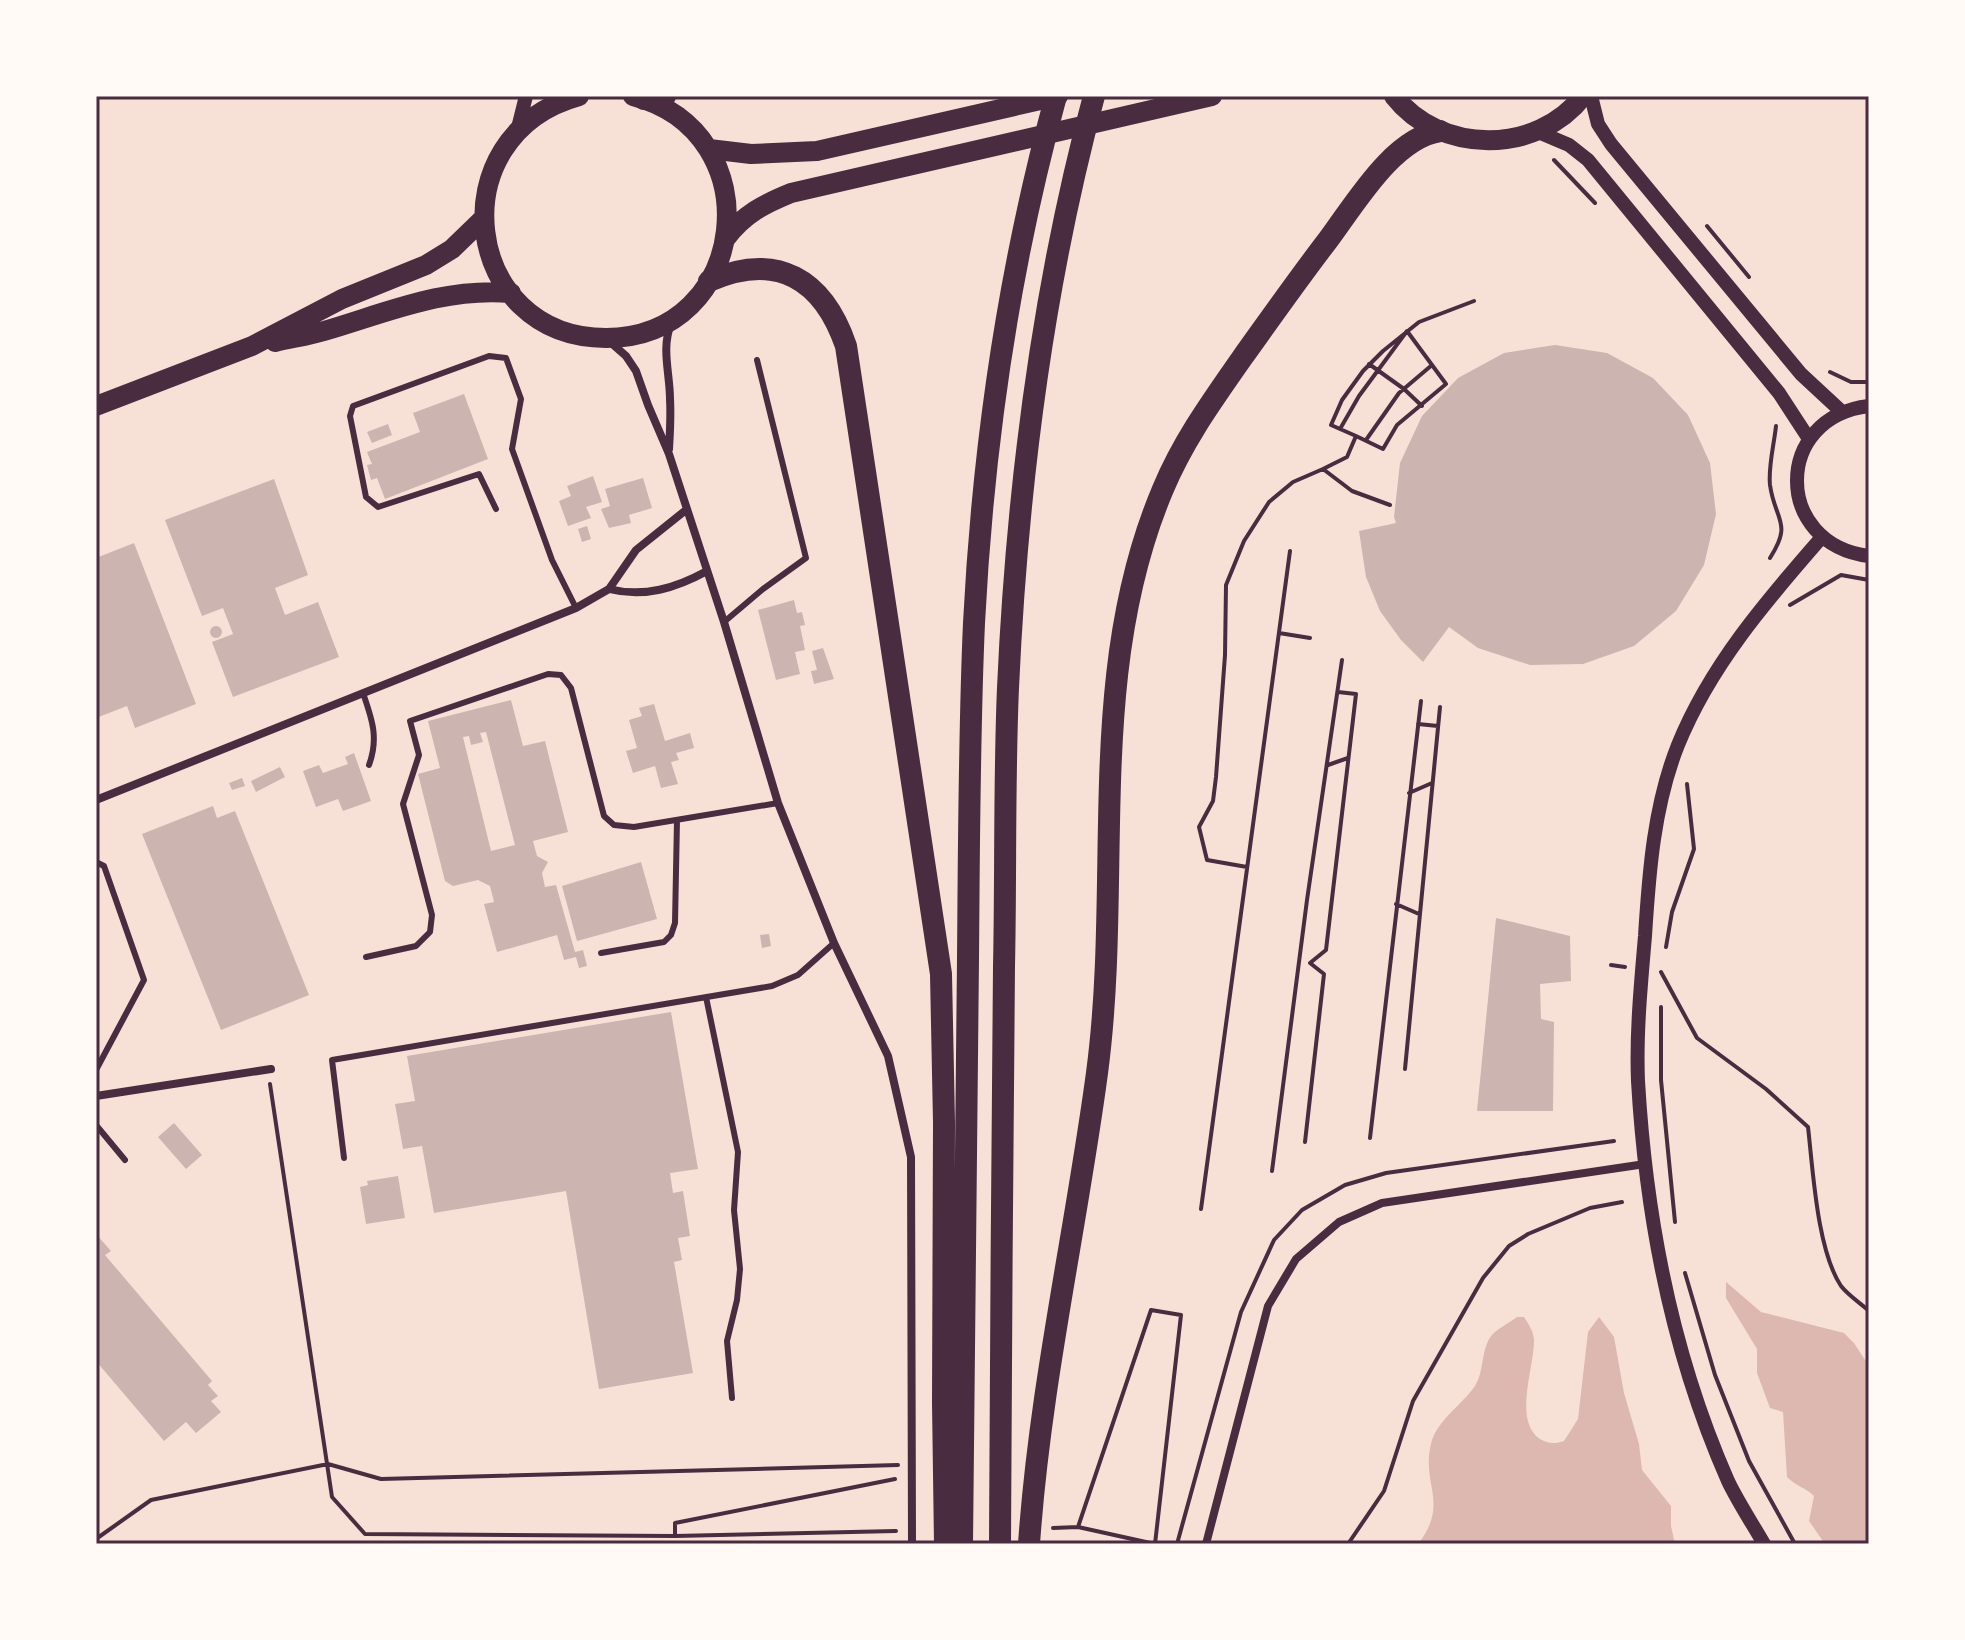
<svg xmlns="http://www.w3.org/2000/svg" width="1965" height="1640" font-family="'Fira Sans Condensed',sans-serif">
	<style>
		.water { fill: #dcb8b0 }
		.building { fill: #ccb4b1; fill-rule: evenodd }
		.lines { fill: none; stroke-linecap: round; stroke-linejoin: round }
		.path { stroke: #4a2c40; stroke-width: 4 }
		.service { stroke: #4a2c40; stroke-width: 6 }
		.minor { stroke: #4a2c40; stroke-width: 8 }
		.tertiary { stroke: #4a2c40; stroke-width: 14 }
		.primary { stroke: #4a2c40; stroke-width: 20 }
		.trunk { stroke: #4a2c40; stroke-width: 22 }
		.neatline { fill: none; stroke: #4a2c40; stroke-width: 3 }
	</style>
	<rect width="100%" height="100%" fill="#f7e1d7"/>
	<path class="water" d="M1726,1282l35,30 83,21 10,10 15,23v178h-44l-16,-23 5,-25c-8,-8 -17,-9 -27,-19l-4,-65 -13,-4 -13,-35v-24l-31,-51z
		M1517,1317h7c5,8 10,15 10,24 0,27 -21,80 6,98 8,5 15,5 24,2l14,-22 10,-87 11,-15 15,20 10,56 15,51 3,26 29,36v20l4,18h-257c32,-41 3,-59 13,-100 5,-23 31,-39 44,-58 9,-15 6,-32 14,-47 6,-10 19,-15 28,-22z"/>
	<path class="building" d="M1555,345l52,8 46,25 35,37 22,48 6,51 -12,51 -28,46 -42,35 -51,18 -53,1 -52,-17 -29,-21 -26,35 -22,-22 -21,-29 -14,-34 -7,-46 37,-8 -2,-6 6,-54 22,-47 36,-38 46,-25z
		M464,394l24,65 -103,40 -8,-21 -6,2 -4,-15 5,-1 -5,-12 53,-20 -7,-19z
		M388,424l4,11 -20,8 -5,-11z
		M593,476l9,26 -16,5 5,11 -23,8 -9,-25 12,-5 -4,-10z
		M643,478l9,30 -23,7 2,8 -22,5 -8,-19 9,-3 -5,-17z
		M274,479l34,96 -33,13 10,27 33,-13 21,55 -106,40 -21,-55 21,-8 -10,-26 -21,8 -37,-96z
		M587,526l4,13 -9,3 -4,-13z
		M134,543l62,161 -61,24 -8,-22 -31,12v-160z
		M794,600l3,13 5,-1 3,13 -5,1 5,24 -10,2 5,22 -24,6 -18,-70z
		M210 632a6 6 0 1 1 12 0a6 6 0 1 1-12 0Z
		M823,648l11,31 -20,5 -3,-13 6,-1 -5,-19z
		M511,700l12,46 22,-5 23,91 -35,9 4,15 11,6 -6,11 3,14 11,-2 19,67 8,-2 4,16 -8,2 -3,-11 -12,3 -7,-25 -60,17 -13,-48 10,-2 -4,-16 -12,-6 -25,6 -8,-5 -27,-107 22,-6 -12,-47zM486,732l29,113 -24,6 -28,-114 6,-1 2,9 12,-3 -3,-9z
		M654,704l11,37 25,-8 4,15 -18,5 3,7 -8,2 7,22 -17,4 -6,-22 -22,7 -7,-22 11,-3 -8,-28 13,-4 -3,-8z
		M354,753l17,48 -28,10 -5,-12 -22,8 -13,-36 16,-6 4,8 25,-9 -3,-7z
		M280,767l5,10 -29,15 -5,-11z
		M242,778l3,8 -13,4 -3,-7z
		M213,806l4,12 18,-7 74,184 -88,35 -79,-196z
		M641,862l16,57 -80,22 -15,-55z
		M1496,918l74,18 1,45 -31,3 1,35 13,3 -1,89h-76z
		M769,934l2,12 -9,2 -2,-13z
		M671,1012l27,157 -28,4 3,20 10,-2 7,45 -12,2 4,22 -8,2 19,111 -94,16 -33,-198 -132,22 -12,-67 -19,3 -8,-45 20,-3 -8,-45z
		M174,1123l28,32 -16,14 -28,-32z
		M398,1176l7,42 -39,6 -6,-37 8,-2 -1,-4z
		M96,1234l15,17 -6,4 107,126 -4,4 10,11 -7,5 10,11 -25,21 -10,-11 -22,19 -68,-80z"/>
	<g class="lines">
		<path class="path" d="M1554,160l41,43
			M1707,226l42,51
			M1369,364l35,25 18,17
			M1830,372l21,10h18
			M1340,429l19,-33 48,-65 39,53 -49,41 -14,24 -27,-13
			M1366,440l33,-47 33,-28
			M1323,469l24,-12 9,-21 -25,-11 11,-25 21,-29 20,-20 36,-29 55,-21
			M1770,558c23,-36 5,-37 0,-73 -2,-18 4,-40 6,-59
			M1790,605l51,-30 28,5
			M1279,633l31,5
			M1418,724l20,2
			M1328,765l20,-7
			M1409,793l23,-10
			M1247,867l-40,-7 -8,-33 14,-26 3,-24 9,-122 1,-70 18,-44 25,-39 24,-20 30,-13 29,22 38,14
			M1396,904l23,10
			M1666,947l6,-35 22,-63 -7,-65
			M1611,965l14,2
			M1661,972l36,66 69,51 42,38c5,43 9,123 33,159 7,9 19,17 28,25
			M1661,1007v73l14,142
			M1405,1069l35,-362
			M270,1084l62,413 33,37 310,2
			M1370,1138l51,-437
			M1305,1142l19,-168 -14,-11 16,-13 30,-256 -18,-2
			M1272,1171l35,-271 35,-240
			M1201,1209l89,-658
			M1685,1273l30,102 34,86 46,83
			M895,1479l-220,44v13l221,-5
			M1053,1528l25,-1 77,17 26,-229 -30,-5 -73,217
			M96,1539l55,-39 177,-36 53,15 517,-14
			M1177,1544l64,-232 33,-72 28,-30 43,-25 41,-12 228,-32
			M1348,1544l36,-53 29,-90 70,-123 26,-32 19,-12 62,-26 32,-6"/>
		<path class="service" d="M496,509l-17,-35 -101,33 -12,-10 -16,-81 3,-10 136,-50 17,2 15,41 -9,50 40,111 24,48
			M724,622l39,-33 43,-31 -49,-198
			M363,693c9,26 16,45 6,72
			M96,862l8,4 40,114 -48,90
			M601,953l63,-11 7,-7 4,-12 2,-103
			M366,957l50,-11 14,-14 2,-17 -29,-111 16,-49 -9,-34 138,-47 13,1 10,13 33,128 10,9 20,2 144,-24
			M706,997l32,155 -4,58 6,59 -3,31 -10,41 5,57
			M96,1125l29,35
			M344,1158l-12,-98 440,-74 26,-11 36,-32"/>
		<path class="minor" d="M609,341l17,15 10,15 12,34 21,49 55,168 54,181 56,140 54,113 23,101 1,387
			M669,449c1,-16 2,-33 1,-50 0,-25 -9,-51 1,-75
			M609,589c35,9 67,-1 98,-18
			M96,800l480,-192 33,-19 27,-39 50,-40
			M96,1096l175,-27
			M1206,1544l62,-238 28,-47 43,-37 43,-19 263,-39"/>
		<path class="tertiary" d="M1591,96l7,28 13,20 190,230 41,38
			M1536,131l33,14 19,15 191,233 30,46
			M517,132l9,-36
			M1869,406c-96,11 -96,138 0,150
			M1764,1544c-12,-21 -26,-42 -36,-63 -56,-127 -82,-262 -90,-400 -2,-48 3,-98 7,-145 4,-64 9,-131 33,-191 32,-79 88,-144 144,-208"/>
		<path class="primary" d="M579,96c-142,39 -117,242 27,242 144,0 167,-206 27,-242
			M1394,96c46,59 143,59 189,0
			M709,149l42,5 66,-3 241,-55
			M726,238c18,-24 38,-34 65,-45l421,-97
			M275,342c16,-4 33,-6 49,-11 62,-18 120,-44 187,-38
			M96,406l156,-60 90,-47 84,-34 26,-16 31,-30"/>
		<path class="trunk" d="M644,99l21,-3
			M709,281c68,-30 114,-2 137,65l95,628 3,148 -1,281 2,141
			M962,1544c2,-195 4,-390 6,-585 1,-112 1,-224 6,-336 9,-177 35,-356 82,-527
			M1000,1544c1,-193 2,-385 4,-578 2,-92 0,-185 4,-278 9,-200 34,-399 86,-592
			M1029,1544c11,-159 47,-314 68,-471 26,-195 -13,-398 66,-584 20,-48 49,-88 79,-131 28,-39 56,-79 86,-118 27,-36 65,-102 112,-109"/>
	</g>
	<rect width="1965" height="1640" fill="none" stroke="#fffaf5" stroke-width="196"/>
	<rect x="98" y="98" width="1769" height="1444" class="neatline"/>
</svg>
